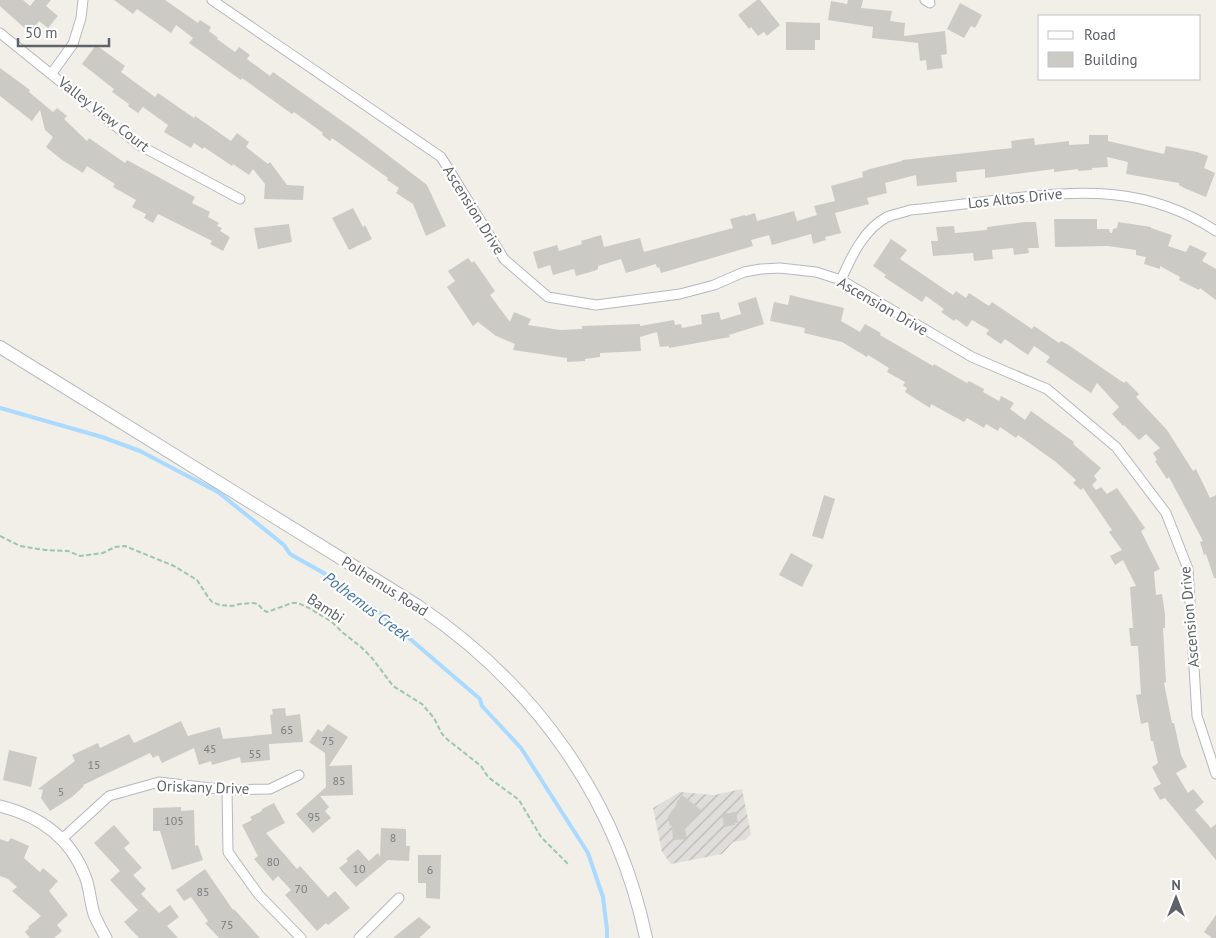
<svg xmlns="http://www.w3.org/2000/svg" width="1216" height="938" font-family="'PT Sans',sans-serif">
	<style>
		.industrial { fill: url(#industrial-furrows) }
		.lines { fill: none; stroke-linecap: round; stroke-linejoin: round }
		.stream { stroke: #aadaff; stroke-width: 4 }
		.building { fill: #cccac5 }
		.minor-casing { stroke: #b5b8bc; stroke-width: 11 }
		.tertiary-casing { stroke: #b5b8bc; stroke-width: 13 }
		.secondary-casing { stroke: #b6babf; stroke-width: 14 }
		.path { stroke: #9cc7a9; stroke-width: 2; stroke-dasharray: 5 2.5; stroke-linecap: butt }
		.minor { stroke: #fff; stroke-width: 9 }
		.tertiary { stroke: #fff; stroke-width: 11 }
		.secondary { stroke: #fff; stroke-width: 12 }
		.labels { text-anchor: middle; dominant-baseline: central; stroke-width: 4.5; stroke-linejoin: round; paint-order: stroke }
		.number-label { font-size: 12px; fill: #7a7d7f }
		.street-label { font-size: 15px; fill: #5f6368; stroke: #fff }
		.water-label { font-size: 16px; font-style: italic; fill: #4174aa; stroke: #fff }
	</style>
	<defs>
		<pattern id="industrial-furrows" width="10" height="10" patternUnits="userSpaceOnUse" patternTransform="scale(1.25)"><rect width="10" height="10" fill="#e0deda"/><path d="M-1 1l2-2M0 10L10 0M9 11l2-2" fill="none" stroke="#b9b8b5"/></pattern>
	</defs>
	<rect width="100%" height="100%" fill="#f1efe8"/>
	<path class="industrial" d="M742,789l9,45 -6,6 -12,2 -11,12 -51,10 -9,-12 -9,-44 27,-16 34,3z"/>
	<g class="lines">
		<path class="stream" d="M0,408l102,29 38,14 78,41 66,53 6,9 32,18 52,36 106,91 2,7 39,42 67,105 15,44 4,33v8"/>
	</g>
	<path class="building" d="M0,0h23l7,6 5,-6h16l-5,6 12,10 -10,12 -9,-7 -9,12 -30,-27z
		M114,0h51l33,23 2,-3 11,7 -2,4 9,7 -1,1 18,13 4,-5 11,8 -3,4 23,17 3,-4 86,61 68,52 19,41 -20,10 -13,-32 -17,-11 3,-5 -12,-8 1,-2 -56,-40 -2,3 -8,-6 1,-2 -29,-21 -2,2 -50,-36 -1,2 -17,-12 -35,-25 4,-5 -17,-13 -5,8 -34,-24 -4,5z
		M757,0h3l20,25 -13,11 -3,-4 -6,4 -7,-9 -2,2 -11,-14z
		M848,0h15l-2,8 31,3 -2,10 15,2 -1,13 41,-5 2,23 -6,1 2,13 -16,2 -1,-10 -6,1 -2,-18 -46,-5 1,-11 -45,-7 3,-19 16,3z
		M960,3l22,12 -7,13 -4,-2 -7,12 -17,-9z
		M786,22l34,1v17h-5v10h-29z
		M96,45l29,21 -4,6 34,25 3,-4 36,25 1,-2 36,25 6,-8 12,9 -3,5 22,17 2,-2 17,23 17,1 -1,14 -39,-1 1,-15 -12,-15 -4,6 -16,-11 -1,2 -28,-19 -1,2 -9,-6 -3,5 -27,-16 4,-7 -25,-18 -5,6 -10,-7 1,-2 -17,-12 2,-3 -32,-25z
		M0,68l30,22 -1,2 24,20 4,-4 10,8 -3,3 23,22 2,-3 36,25 2,-3 68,37 -3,6 18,9 -2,5 11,6 -2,3 5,2 -2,3 10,6 -7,14 -13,-7 2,-3 -54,-27 -5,9 -9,-5 2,-4 -14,-7 4,-7 -23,-13 2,-3 -28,-18 -4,7 -21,-13 -16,-13 7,-10 -8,-7 -5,-20 -8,11 -32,-25z
		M1089,135h19v6l56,13 2,-8 31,6 11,4 -4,12 11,5 -9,24 -22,-9 -5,-3v-2l-53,-9 2,-12 -21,-5 1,10 -16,1v2l-14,1v-2l-24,3v-3l-69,9v-9l-29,3 1,10 -40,4 -1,-11 -31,8 2,10 -20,5 2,6 -34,9 6,20 -16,4 1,3 -13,4 -2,-10 -39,11 -3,-10 -18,5 2,6 -92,27 -2,-6 -2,1 -1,-4 -30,9 -5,-14 -23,7v3l-4,2 -18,5 -2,-7 -21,6 -3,-10 -12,4 -5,-17 24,-7 2,6 23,-7 -1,-3 20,-6 3,12 36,-9 4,14 89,-24 -3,-9 15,-4v1l10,-3 2,8 37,-10 3,10 20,-6 -3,-9 21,-5 -4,-15 32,-9 -1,-5 8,-3 32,-8v-1l110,-12 -1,-7 23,-3 1,7 34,-4v4l20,-1z
		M353,208l10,19 2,-2 7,14 -23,11 -17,-32z
		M1054,219h43v10h12l1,4h2l1,-4 4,-1 1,-6 33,5v1l21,7 -4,11 18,6 4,-7 17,8 -5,8 14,8v31l-16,-12 -1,2 -20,-10 1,-3 -20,-11v3l-16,-5 2,-7 -10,-2v-5l-28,-4 -53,1z
		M1025,222h11l3,26h-11l1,5 -15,2 -1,-7 -21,2 1,9 -19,2 -1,-8 -40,3 -2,-15h7l-2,-14 18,-1 1,7 32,-3v-3z
		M289,224l3,18 -34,7 -4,-21z
		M891,239l16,11 -7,9 53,36 3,-4 10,7 3,-5 20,13 3,-4 40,27 2,-3 25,17 2,-2 6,3 57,39 2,-2 13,13 -3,3 31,33 26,41 3,-2 14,29 6,-3v83h-2l-8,-24 -2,1 -4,-13 3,-1 -34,-64 -2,2 -12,-18 2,-1 -4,-7 7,-5 -14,-14 -7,6 -15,-15 -1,1 -11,-12 7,-7 -22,-24 -6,10 -45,-31 4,-5 -16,-11 -6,9 -23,-16 -4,5 -15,-10 3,-4 -17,-10 -5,7 -11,-8 -2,2 -13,-9 3,-3 -18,-13 -4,6 -38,-25 2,-2 -13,-9z
		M468,258l4,5 2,-2 21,30 -5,4 20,27 4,-10 17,7 -3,6 32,5 22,-1v-3l58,-2v2l34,-6 1,5 6,-1 1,4 20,-4 -1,-9 18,-3 2,8 20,-6 -3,-11 18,-6 8,27 -35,11 1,2 -61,11v-2l-9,1 -3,-15 -17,5 1,14 -41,2v4l-15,2v2l-18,1v-4l-54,-8 2,-6 -19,-8 -18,-14 -5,4 -26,-39 8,-6 -7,-10z
		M790,295l54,13 -3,13 19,11 5,-8 16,9 -1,2 53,31 1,-2 33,19 2,-2 15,8 -1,3 16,9 2,-5 13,7 -4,6 15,11 6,-9 43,31 -1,2 28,24 -7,8 3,4 -5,5 4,5 5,-3 6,7 10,-6 28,40 -4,3 19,38 -6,3 2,23 6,-1 3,20v14h-2l3,54 -2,1 8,40h2l7,32 6,12 -11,6 12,20 5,-4 11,13 -9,8 16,18 5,-4v36l-51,-62 -5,2 -7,-12 8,-4 -9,-17 6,-4 -5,-22h-2l-3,-19 -7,2 -5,-29 5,-1 -3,-48h-7l-2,-18h4l-3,-41 6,-1 -13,-26 -8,5 -5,-9 12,-6 -13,-18 3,-2 -29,-42 -2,2 -8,-7 3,-3 -20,-18 -38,-27 -2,3 -16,-11 -2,4 -12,-7 -2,4 -17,-10 -3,4 -33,-18 -1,4 -25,-16 2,-4 -4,-2 2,-4 -18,-10 2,-4 -21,-13 -1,2 -25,-15 -38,-9 1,-5 -35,-7 4,-19 14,3z
		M824,495l11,4 -12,40 -11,-3z
		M791,553l22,12 -11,22 -23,-12z
		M285,708l1,8 14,-2 3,28 -34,2 1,16 -29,3 -1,-6 -28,8 -1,-4 -12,4 -5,-17 -32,15 -4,-8 -5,3 -3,-5 -67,32 1,1 -12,11 -22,14 -9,-13 2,-8 -5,-1 37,-28 -3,-6 26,-12 2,5 29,-14 5,9 47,-22 7,15 32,-9 3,12 49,-5 -2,-19 3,-1 -1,-5z
		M328,724l20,13 -19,29 23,-1 1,30 -33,1 9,11 -4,4 6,7 -18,15 -17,-19 30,-27 -1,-34 -16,-11 9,-13 4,3z
		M9,750l28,7 -6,30 -28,-7z
		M682,795l19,15 -16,19 2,10 -14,1 -1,-14h-2l-2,-10 9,-12 -1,-1z
		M274,803l11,20 -19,10 31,36 3,-3 28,31 7,-6 15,17 -22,17 -2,-2 -9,8 -32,-36 6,-5 -13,-14 -5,5 -19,-22 4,-3 -16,-31 10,-5 -2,-3 12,-6v-2z
		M181,807v4l13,-1 1,36 3,-1 5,15 -31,10 -12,-39h-7v-23z
		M736,812l2,11h-3v2l-11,2 -2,-13z
		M114,825l16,18 -6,5 18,20 -9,7 13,14 -5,5 18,19 11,-8 9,12 -12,9 11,12h-39l-15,-16 14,-12 -28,-30 10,-9 -26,-28z
		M381,828l25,1v17h4l-1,15 -21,-1 -32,27 -17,-19 9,-7 -2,-2 12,-10 11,12 9,-8 2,4z
		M11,838l18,8 -5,12 16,14 3,-4 15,13 -9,10 19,24 -11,10 5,6 -8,7h-24l-5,-6 4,-4 -1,-1 13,-11 -29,-25 5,-4 -9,-8 -8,-3v-37l8,3z
		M418,855h23l-1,44 -14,-1v-15h-8z
		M205,869l28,41 1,-1 26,29h-41l-14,-15 3,-2 -17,-24 -7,4 -8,-11z
		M1216,915v23h-4l-8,-6z
		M419,917l12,10 -12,11h-26z"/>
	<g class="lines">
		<defs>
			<path id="minor" d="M212,0l229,157 63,102 44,38 48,8 84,-11 34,-9 30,-13 17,-3 19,-1 36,4 25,8 131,77 75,32 69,58 50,66 22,56 9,147 19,58
				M925,0l5,3
				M0,33l139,112 101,54
				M52,73l21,-29 8,-26 2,-18
				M841,280c10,-23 23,-51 46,-63 7,-3 15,-4 23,-7 31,-3 63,-7 95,-11 77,-9 143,-13 211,32
				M227,790l1,62 31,43 42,43
				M63,838l46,-42 50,-14 68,8 43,-1 29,-14
				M359,938l40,-40"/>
			<path id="tertiary" d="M0,806c40,10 70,31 85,70 5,12 5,26 9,38 3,8 8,16 12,24"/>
			<path id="secondary" d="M0,347l418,259c117,79 199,193 228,332"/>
		</defs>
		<use href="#minor" class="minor-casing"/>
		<use href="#tertiary" class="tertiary-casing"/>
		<use href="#secondary" class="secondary-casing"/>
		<path class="path" d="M0,536l20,10 25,4 23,1 12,5 23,-3 12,-6 10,-1 49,20 23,14 11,17 4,5 8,3 12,1 8,-2 13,-1 5,1 5,6 4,2 25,-9h6l11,5 23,14 10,10 19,15 11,11 21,28 29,18 12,14 8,16 6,6 33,26 7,11 31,23 22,37 28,28"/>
		<use href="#minor" class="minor"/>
		<use href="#tertiary" class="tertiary"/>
		<use href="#secondary" class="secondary"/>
	</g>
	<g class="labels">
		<g class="number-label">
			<text x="287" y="729">65</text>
			<text x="328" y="740">75</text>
			<text x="210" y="748">45</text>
			<text x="255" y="753">55</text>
			<text x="94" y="764">15</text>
			<text x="339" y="780">85</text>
			<text x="61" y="791">5</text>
			<text x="314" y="816">95</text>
			<text x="174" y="820">105</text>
			<text x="393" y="837">8</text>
			<text x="273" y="861">80</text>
			<text x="359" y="868">10</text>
			<text x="430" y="869">6</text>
			<text x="301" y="888">70</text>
			<text x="203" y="891">85</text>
			<text x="227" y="924">75</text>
		</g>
		<g class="street-label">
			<text transform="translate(104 114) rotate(38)">Valley View Court</text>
			<text transform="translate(1015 198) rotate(-6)">Los Altos Drive</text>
			<text transform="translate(474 210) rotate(58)">Ascension Drive</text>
			<text transform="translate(883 306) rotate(30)">Ascension Drive</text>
			<text transform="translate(385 586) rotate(32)">Polhemus Road</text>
			<text transform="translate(326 608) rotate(33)">Bambi</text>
			<text transform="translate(1189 617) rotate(-95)">Ascension Drive</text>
			<text transform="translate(203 787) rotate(2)">Oriskany Drive</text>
		</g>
		<g class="water-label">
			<text transform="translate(367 606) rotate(37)">Polhemus Creek</text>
		</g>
	</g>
	<rect x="1038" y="15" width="162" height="65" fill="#ffffff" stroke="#bfc1c3"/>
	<rect x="1048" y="31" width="25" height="8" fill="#ffffff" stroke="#bfc1c3"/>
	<text x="1084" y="40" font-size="15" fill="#5f6368">Road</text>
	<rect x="1048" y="52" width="25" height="15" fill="#cccac5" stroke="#bfc1c3"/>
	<text x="1084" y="65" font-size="15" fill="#5f6368">Building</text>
	<g transform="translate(1176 898)" stroke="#ffffff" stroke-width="4" paint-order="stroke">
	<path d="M0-4L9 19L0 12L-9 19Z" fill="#5f6368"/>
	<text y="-8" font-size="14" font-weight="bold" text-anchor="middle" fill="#5f6368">N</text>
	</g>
	<path d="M18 38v8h91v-8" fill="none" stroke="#5f6368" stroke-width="2.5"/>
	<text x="25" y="38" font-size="15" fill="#5f6368" stroke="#ffffff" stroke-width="4" paint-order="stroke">50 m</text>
</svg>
